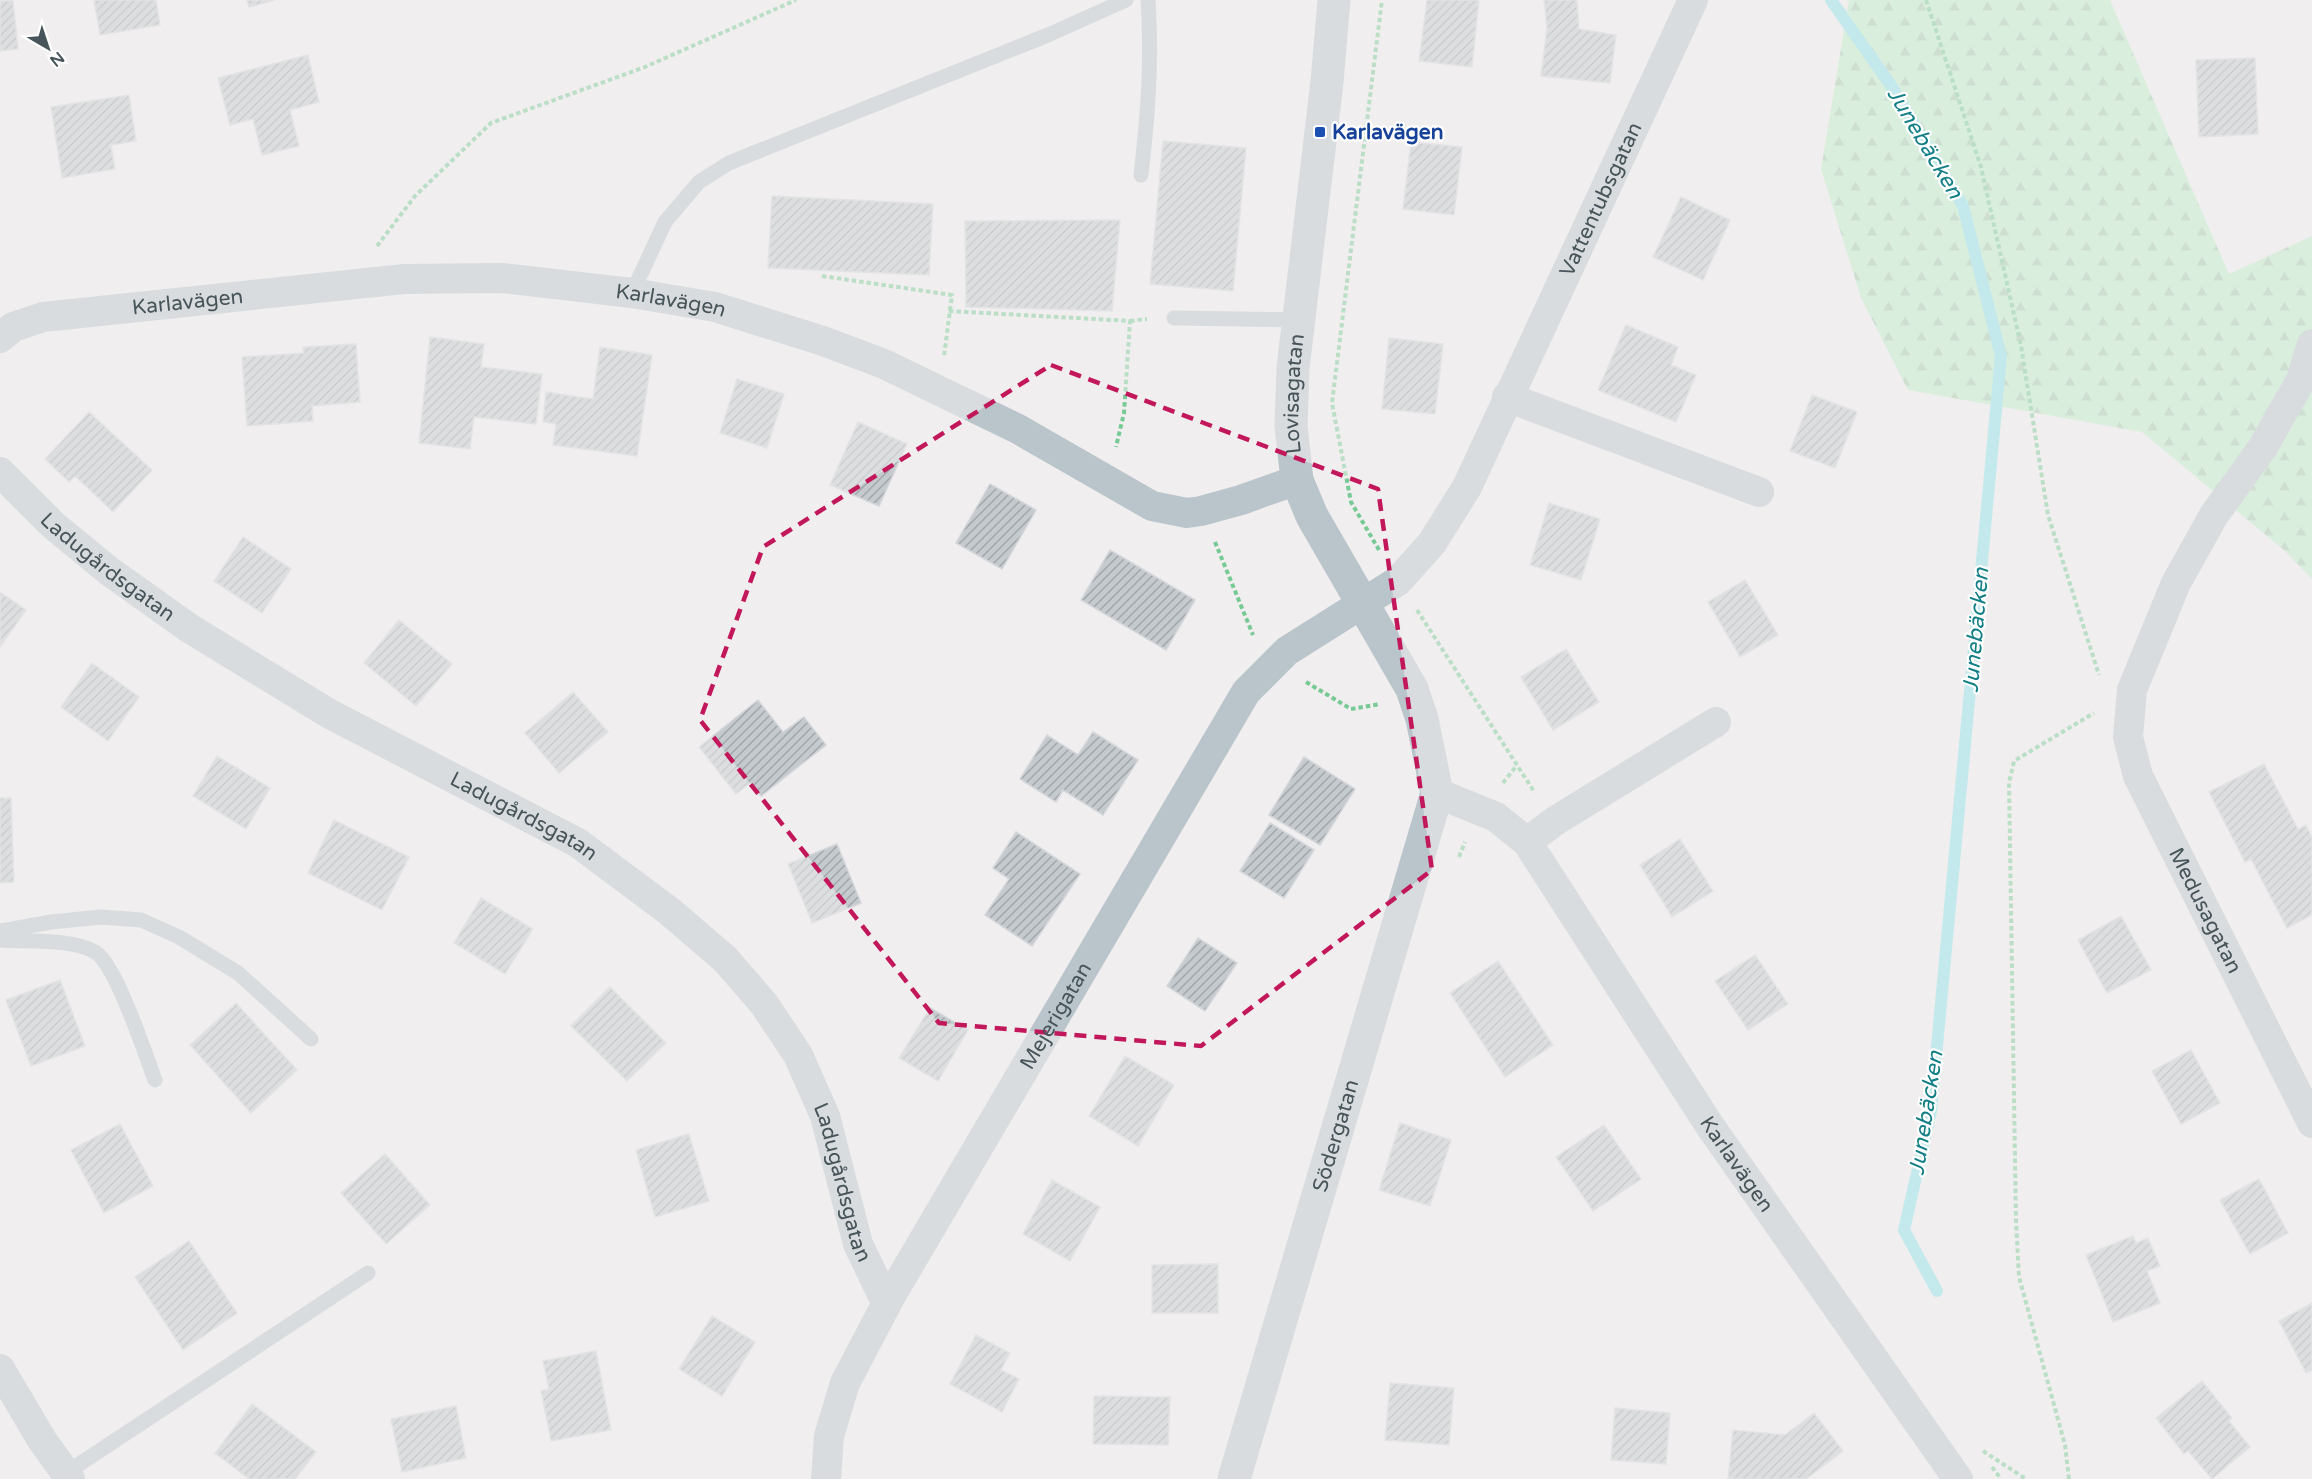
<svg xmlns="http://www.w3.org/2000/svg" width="2312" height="1479" font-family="'Varela Round',sans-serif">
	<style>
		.forest { fill: url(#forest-firs) }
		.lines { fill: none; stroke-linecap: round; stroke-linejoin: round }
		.stream { stroke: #8de3e8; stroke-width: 12 }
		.building { fill: url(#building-hatch); stroke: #d3d6da; stroke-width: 1.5 }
		.path { stroke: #78ca95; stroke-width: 4; stroke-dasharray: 4.5 3; stroke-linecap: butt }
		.service { stroke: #bac5cb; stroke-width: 15 }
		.minor { stroke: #bac5cb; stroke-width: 30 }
		.tertiary { stroke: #bac5cb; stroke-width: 33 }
		.marked { fill: none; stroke: #c2185b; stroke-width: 4.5; stroke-dasharray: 12 8; stroke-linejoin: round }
		.transit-dot { fill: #1a4fb4; stroke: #fff; stroke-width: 2 }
		.labels { text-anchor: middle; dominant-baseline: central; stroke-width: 4.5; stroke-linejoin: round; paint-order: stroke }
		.transit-label { font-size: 21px; font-weight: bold; fill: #164399; stroke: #fff; text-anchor: start }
		.street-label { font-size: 21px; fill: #47555b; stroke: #fff }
		.water-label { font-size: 22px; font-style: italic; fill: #127f87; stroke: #fff }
	</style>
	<defs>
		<pattern id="forest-firs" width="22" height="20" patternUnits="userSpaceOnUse" patternTransform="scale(1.5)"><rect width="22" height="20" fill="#beedca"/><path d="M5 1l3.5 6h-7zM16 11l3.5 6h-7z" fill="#a5cdb0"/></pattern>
		<pattern id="building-hatch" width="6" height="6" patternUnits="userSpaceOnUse" patternTransform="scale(1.5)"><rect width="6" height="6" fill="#c5cace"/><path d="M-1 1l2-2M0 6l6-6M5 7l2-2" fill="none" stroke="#a2a7aa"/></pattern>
	</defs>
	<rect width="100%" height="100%" fill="#f1eeef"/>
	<path class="forest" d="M1849,0h261l119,274 83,-38v343l-27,-28 -143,-119 -234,-42 -47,-92 -40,-129z"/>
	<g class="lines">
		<path class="stream" d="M1831,0l63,90 69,116 38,150 -70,755 -27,119 33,61"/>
	</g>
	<path class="building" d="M13,0l5,49 -18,2v-50z
		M94,0h62l4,25 -60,10z
		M247,0h28l-26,7z
		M1427,0h52l-7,67 -53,-6z
		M1544,0h33l2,29 37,6 -6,48 -69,-7 6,-48z
		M308,55l11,47 -29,8 9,36 -37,9 -9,-36 -23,6 -12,-47z
		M2255,58l3,76 -59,3 -3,-77z
		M129,95l7,46 -25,4 4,24 -53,9 -11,-71z
		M1163,141l83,7 -13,143 -83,-7z
		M1411,142l51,5 -8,68 -51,-6z
		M772,196l161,8 -4,71 -161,-7z
		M1681,197l49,23 -27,60 -50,-23z
		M1120,220l-8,91 -146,-4 -1,-86z
		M1626,325l52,22 -7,18 25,10 -20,47 -78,-32z
		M430,337l54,7 -3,23 61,7 -6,50 -62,-7 -4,32 -51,-6z
		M1389,338l54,6 -8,70 -53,-5z
		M356,344l4,58 -48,4 1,15 -66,5 -5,-69 62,-4 -1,-6z
		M600,347l52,8 -15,101 -84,-11 3,-21 -13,-2 3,-30 47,7z
		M737,379l47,15 -17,54 -47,-15z
		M1812,395l45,17 -22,56 -45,-17z
		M89,412l63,58 -39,42 -38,-36 -6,6 -24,-23z
		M858,422l49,22 -28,62 -49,-21z
		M990,484l46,26 -34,59 -46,-26z
		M1549,503l51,16 -19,61 -51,-15z
		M243,537l48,32 -29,44 -48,-32z
		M1110,550l85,50 -29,50 -85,-50z
		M1745,580l33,55 -38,22 -32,-55z
		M0,592l26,18 -26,37z
		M399,620l53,44 -36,42 -52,-43z
		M1566,649l33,53 -46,28 -32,-53z
		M92,663l47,34 -31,44 -47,-34z
		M573,692l35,40 -49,41 -34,-40z
		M758,700l25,32 21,-15 22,28 -65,51 -11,-13 -14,11 -37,-47z
		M1093,732l45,28 -35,55 -40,-25 -7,12 -36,-23 27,-44 31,20z
		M217,756l53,32 -24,41 -53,-33z
		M1304,757l51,32 -35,56 -51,-30z
		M2264,764l34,65 8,-4 6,12v78l-25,13 -36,-69 -6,3 -36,-70z
		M0,798h11l3,84 -14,1z
		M334,820l75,37 -27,53 -74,-37z
		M1270,823l44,27 -30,48 -44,-27z
		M1016,832l64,42 -48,72 -47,-31 24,-36 -16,-11z
		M1680,839l33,52 -41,26 -32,-52z
		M837,844l24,59 -49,20 -24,-59z
		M481,898l52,31 -28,45 -51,-31z
		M2121,916l30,54 -44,23 -29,-53z
		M1198,938l39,25 -32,48 -38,-25z
		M1755,955l33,49 -40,26 -33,-49z
		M1498,961l55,84 -48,32 -55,-84z
		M60,980l25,66 -54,20 -25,-66z
		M610,987l56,56 -39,38 -56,-55z
		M236,1003l61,67 -46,43 -61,-68z
		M930,1008l38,22 -30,51 -39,-23z
		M2191,1050l29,53 -39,21 -29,-53z
		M1125,1056l49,29 -36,61 -49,-30z
		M1400,1123l51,17 -21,66 -51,-16z
		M120,1124l33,62 -49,27 -33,-63z
		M1604,1125l37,54 -48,32 -37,-54z
		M689,1134l20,67 -54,16 -19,-67z
		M385,1154l45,51 -44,39 -45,-51z
		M2259,1179l29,54 -38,21 -30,-54z
		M1052,1180l48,27 -30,54 -47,-27z
		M2133,1236l3,7 12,-5 12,28 -13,5 13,32 -47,19 -27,-67z
		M189,1241l48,72 -54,37 -48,-73z
		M1218,1264v49h-66v-48z
		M2312,1303v67l-6,3 -27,-52z
		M712,1316l43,26 -33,54 -43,-27z
		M976,1335l34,18 -9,17 18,9 -17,33 -52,-28z
		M596,1351l15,79 -60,11 -10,-50 8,-2 -6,-28z
		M2202,1381l30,37 -3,3 21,26 -38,32 -24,-28 -4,3 -28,-36z
		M1390,1383l64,5 -5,57 -64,-5z
		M1094,1396l76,1 -2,48 -75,-1z
		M252,1404l64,48 -21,27h-46l-34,-26z
		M456,1406l10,52 -64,14 -11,-53z
		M1615,1408l55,5 -4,51 -55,-4z
		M1814,1413l29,38 -37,28h-78l5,-49 52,5z"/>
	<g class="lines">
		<path class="path" d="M1926,0l55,167 40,179 27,169 51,160
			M377,246l38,-50 76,-73 154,-56 151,-67
			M822,276l130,19 -8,61
			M949,311l181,10 -6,92 -8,34
			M1130,321l17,-2
			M1215,542l38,93
			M1379,550l-28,-48 -19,-99 50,-403
			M1417,610l118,183
			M1306,682l45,27 29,-5
			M1503,783l14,-18
			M1459,857l6,-15
			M1983,1451l43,28
			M1992,1467l9,12
			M2069,1479l-4,-34 -46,-168 -3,-56 -7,-438 5,-22 80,-48"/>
		<path class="service" d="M1141,175c7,-60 11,-115 7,-175
			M632,293l33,-71 34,-40 30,-19 319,-128 78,-35
			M1174,318l124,2
			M0,931l51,-9 50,-5 40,3 38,17 59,36 73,66
			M0,940c27,2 71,-2 95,12 21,12 50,102 60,128
			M66,1473l302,-200"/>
		<g class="minor">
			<path id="s1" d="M0,338l13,-11 30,-10 361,-38 98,-1 130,15 83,14 108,34 61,23 134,65 134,77 35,7 14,-2 40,-11 56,-20"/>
			<path id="s2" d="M2312,344l-11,36 -38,67 -49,68 -38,68 -44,107 -4,47 10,39 174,347"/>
			<path d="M1507,397l252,95"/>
			<path id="s3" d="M0,472l53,53 56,46 80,57 139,85 250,130 91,68 56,48 39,45 34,51 27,61 33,128 23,48 8,7"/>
			<path id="s4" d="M1437,793l59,24 31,25 183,284 248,353"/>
			<path d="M1527,842l28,-21 161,-99"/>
			<path d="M0,1369l42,71 28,39"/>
			<path id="s5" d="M826,1479l3,-43 16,-53 44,-84 357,-607 41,-41 111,-70 34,-38 35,-56 226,-487"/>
		</g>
		<path class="tertiary" id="s6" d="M1234,1479l203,-686 -15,-74 -10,-30 -100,-173 -15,-36 -6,-54 2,-58 34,-286 7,-82"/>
	</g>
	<path d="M0 0H2312V1479H0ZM1051,365l327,124 54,381 -231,176 -262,-23 -239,-303 63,-173z" fill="#f1eeef" fill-opacity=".55" fill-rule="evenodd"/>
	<path class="marked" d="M1051,365l327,124 54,381 -231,176 -262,-23 -239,-303 63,-173z"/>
	<rect class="transit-dot" x="1314" y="126" width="12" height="12" rx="3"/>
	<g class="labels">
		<g class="transit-label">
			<text x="1332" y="132">Karlavägen</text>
		</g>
		<g class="street-label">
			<text stroke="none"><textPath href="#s5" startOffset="1521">Vattentubsgatan</textPath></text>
			<text stroke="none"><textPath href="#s1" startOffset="680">Karlavägen</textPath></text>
			<text stroke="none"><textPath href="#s1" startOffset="194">Karlavägen</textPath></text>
			<text stroke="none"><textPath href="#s6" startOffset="1148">Lovisagatan</textPath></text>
			<text stroke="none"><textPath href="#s3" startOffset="144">Ladugårdsgatan</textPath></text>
			<text stroke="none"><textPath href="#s3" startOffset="630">Ladugårdsgatan</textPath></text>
			<text stroke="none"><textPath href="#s2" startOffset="630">Medusagatan</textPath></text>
			<text stroke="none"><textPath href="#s5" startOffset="522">Mejerigatan</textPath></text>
			<text stroke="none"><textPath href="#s6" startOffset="358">Södergatan</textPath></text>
			<text stroke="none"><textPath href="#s4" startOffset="488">Karlavägen</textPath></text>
			<text stroke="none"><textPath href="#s3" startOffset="1134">Ladugårdsgatan</textPath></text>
		</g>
		<g class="water-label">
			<text transform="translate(1925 143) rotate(59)">Junebäcken</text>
			<text transform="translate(1976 630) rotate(-85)">Junebäcken</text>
			<text transform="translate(1926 1113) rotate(-81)">Junebäcken</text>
		</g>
	</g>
	<g transform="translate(48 48) rotate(141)" stroke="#ffffff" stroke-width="4.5" paint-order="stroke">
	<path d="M0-4.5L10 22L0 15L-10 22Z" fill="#47555b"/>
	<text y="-9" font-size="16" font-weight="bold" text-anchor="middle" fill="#47555b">N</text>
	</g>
</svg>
